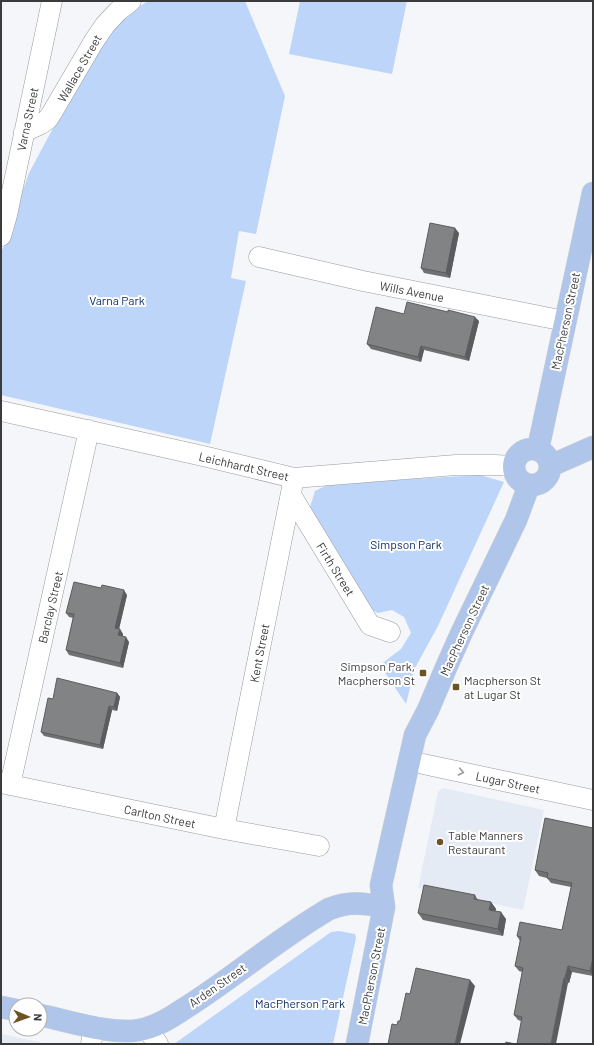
<svg xmlns="http://www.w3.org/2000/svg" width="594" height="1045" font-family="Barlow,sans-serif">
	<style>
		.built { fill: #e5ebf4 }
		.green { fill: #bed5fa }
		.lines { fill: none; stroke-linecap: round; stroke-linejoin: round }
		.minor-casing { stroke: #999a9d; stroke-width: 21 }
		.major-casing { stroke: #d4d4d4; stroke-width: 23 }
		.minor { stroke: #fff; stroke-width: 20 }
		.major { stroke: #afc5ea; stroke-width: 22 }
		.wall { fill: #6f7172 }
		.shaded-wall { fill: #5a5c5d }
		.building { fill: #818385; stroke: #5a5c5d }
		.oneway { stroke: #9c9d9e }
		.poi-dot { fill: #6c5324; stroke: #fff; stroke-width: 1.5 }
		.labels { text-anchor: middle; dominant-baseline: central; stroke-width: 4; stroke-linejoin: round; paint-order: stroke }
		.street-label { font-size: 12px; fill: #3a3b3c; stroke: #fff }
		.park-label { font-size: 12px; fill: #0d2d65; stroke: #fff }
		.poi-label { font-size: 12px; fill: #3a3b3c; stroke: #fff; text-anchor: start }
	</style>
	<rect width="100%" height="100%" fill="#f4f6f9"/>
	<path class="built" d="M443,788l101,22 -21,100 -105,-22 20,-96z
		M1,1034l47,10h-47z"/>
	<path class="green" d="M148,1h97l40,95 -29,138 -17,-3 -8,47 15,3 -36,163 -209,-49v-144l12,-18 7,-35 9,-25 31,-58 50,-83 17,-18z
		M300,1h107l-15,73 -103,-20z
		M480,475l24,7 -66,144 -23,42 -9,36 -26,-39 21,-16 10,-16 -7,-16 -12,-7 -14,3 -10,-5 -58,-101 5,-16 14,-7z
		M339,931l16,3 1,4 -23,106h-159l157,-112z"/>
	<g class="lines">
		<defs>
			<path id="minor" d="M24,132l17,-8 7,-5 5,-8 41,-70 11,-16 13,-14 13,-10
				M1,236l6,-21 45,-214
				M259,257l104,24 202,40
				M1,411l202,45 91,22 162,-13h38l20,1
				M291,495l79,130 20,7
				M423,764l170,36
				M1,783l223,46 95,17
				M10,785l79,-355
				M224,829l70,-351
				M147,1029l11,15
				M91,1044l3,-17"/>
			<path id="major" d="M514 467a18 18 0 1 1 36 0a18 18 0 1 1-36 0Z
				M538,449l55,-256
				M550,466l43,-19
				M1,1007l15,3
				M40,1015c29,6 70,20 99,15 20,-3 38,-17 54,-27 46,-30 88,-66 136,-94 20,-8 34,-6 55,-2
				M357,1044l27,-137 -3,-22 34,-150 13,-25 17,-40 16,-36 55,-114 13,-35"/>
		</defs>
		<use href="#minor" class="minor-casing"/>
		<use href="#major" class="major-casing"/>
		<use href="#minor" class="minor"/>
		<use href="#major" class="major"/>
	</g>
	<path class="wall" d="M459,233l-9,45 -26,-5 -3,-5z
		M404,314l75,7 -10,40 -45,-11 -3,12 -50,-13 -4,-5z
		M127,595l-8,34 4,5 -1,2 7,6 -6,26 -54,-13 -3,-5 7,-32 -4,-1 -3,-4z
		M117,693l3,4 -3,14 -5,-1 -9,39 -59,-13 -3,-4 12,-33z
		M593,828v148l-21,-4 -3,11h-1l-47,38 -3,-1 -4,-5 8,-43 -3,-1 -4,-5 5,-25 -3,-5 45,-6 9,-43 -20,-4 -4,-5 -8,-2 -4,-6z
		M475,895l3,5 13,2 5,7 -1,2 11,8 -3,17 -80,-16 -5,-7z"/>
	<path class="shaded-wall" d="M455,228l4,5 -9,45 -4,-5z
		M475,317l4,4 -10,40 -4,-4z
		M421,346l3,4 -3,12 -3,-5z
		M124,590l3,5 -9,38 -3,-5z
		M120,629l3,5 -1,6 -4,-5z
		M126,637l3,5 -6,26 -3,-5z
		M117,693l3,4 -3,14 -3,-4z
		M109,706l3,4 -9,39 -3,-4z
		M491,902l5,7 -2,8 -5,-7z
		M501,912l5,7 -3,17 -5,-7z
		M593,958v17l-3,-4z
		M568,966l4,6 -3,11 -4,-5z
		M564,978l4,5 -12,61h-5z
		M470,980l5,6 -15,58h-5z"/>
	<path class="building" d="M430,223l25,5 -9,45 -25,-5z
		M407,302l41,10v-2l27,7 -10,40 -44,-11 -3,11 -51,-13 9,-37 28,7z
		M74,582l27,6 1,-3 22,5 -9,38 5,1 -2,6 8,2 -6,26 -54,-13 8,-36 -8,-1z
		M57,678l60,15 -3,14 -5,-1 -9,39 -59,-13 7,-34 5,1z
		M545,818l48,10v130l-3,13 -22,-5 -3,12h-1l-13,66h-34l5,-27 -8,-2 9,-47 -8,-2 6,-29 -4,-1 3,-14 42,8 10,-47 -25,-5 1,-5 -13,-3z
		M424,885l51,10 -1,4 17,3 -2,8 12,2 -3,17 -80,-16z
		M416,968l54,12 -15,64h-67l4,-20 5,1 1,-4h2l6,-28 4,1z
		M506,1042l9,2h-10z"/>
	<defs><path id="oneway-chevron" d="M-2-3.5L2.5 0L-2 3.5" fill="none" stroke-width="1.6" stroke-linecap="round" stroke-linejoin="round"/></defs>
	<use class="oneway" href="#oneway-chevron" transform="translate(461 772) rotate(12)"/>
	<g class="poi-dot">
		<rect x="419" y="669" width="8" height="8" rx="2"/>
		<rect x="452" y="683" width="8" height="8" rx="2"/>
		<circle cx="440" cy="842" r="4"/>
	</g>
	<g class="labels">
		<g class="street-label">
			<text transform="translate(79 68) rotate(-60)">Wallace Street</text>
			<text transform="translate(27 119) rotate(-78)">Varna Street</text>
			<text transform="translate(412 291) rotate(11)">Wills Avenue</text>
			<text transform="translate(565 321) rotate(-78)">MacPherson Street</text>
			<text transform="translate(244 466) rotate(13)">Leichhardt Street</text>
			<text transform="translate(336 569) rotate(58)">Firth Street</text>
			<text transform="translate(50 607) rotate(-77)">Barclay Street</text>
			<text transform="translate(464 630) rotate(-65)">MacPherson Street</text>
			<text transform="translate(259 653) rotate(-79)">Kent Street</text>
			<text transform="translate(508 782) rotate(12)">Lugar Street</text>
			<text transform="translate(160 816) rotate(12)">Carlton Street</text>
			<text transform="translate(371 976) rotate(-79)">MacPherson Street</text>
			<text transform="translate(217 985) rotate(-35)">Arden Street</text>
		</g>
		<g class="park-label">
			<text x="117" y="300">Varna Park</text>
			<text x="406" y="544">Simpson Park</text>
			<text x="300" y="1003">MacPherson Park</text>
		</g>
		<g class="poi-label">
			<text x="415" y="666" text-anchor="end">Simpson Park,<tspan x="415" dy="14">Macpherson St</tspan></text>
			<text x="464" y="680">Macpherson St<tspan x="464" dy="14">at Lugar St</tspan></text>
			<text x="448" y="835">Table Manners<tspan x="448" dy="14">Restaurant</tspan></text>
		</g>
	</g>
	<rect width="594" height="1045" fill="none" stroke="#3a3b3c" stroke-width="4"/>
	<g transform="translate(28 1017) rotate(92)"><circle r="19" fill="#ffffff" stroke="#b0b1b1"/>
	<path d="M0-3L7 15L0 10L-7 15Z" fill="#6c5324"/>
	<text y="-6" font-size="11" font-weight="bold" text-anchor="middle" fill="#3a3b3c">N</text>
	</g>
</svg>
